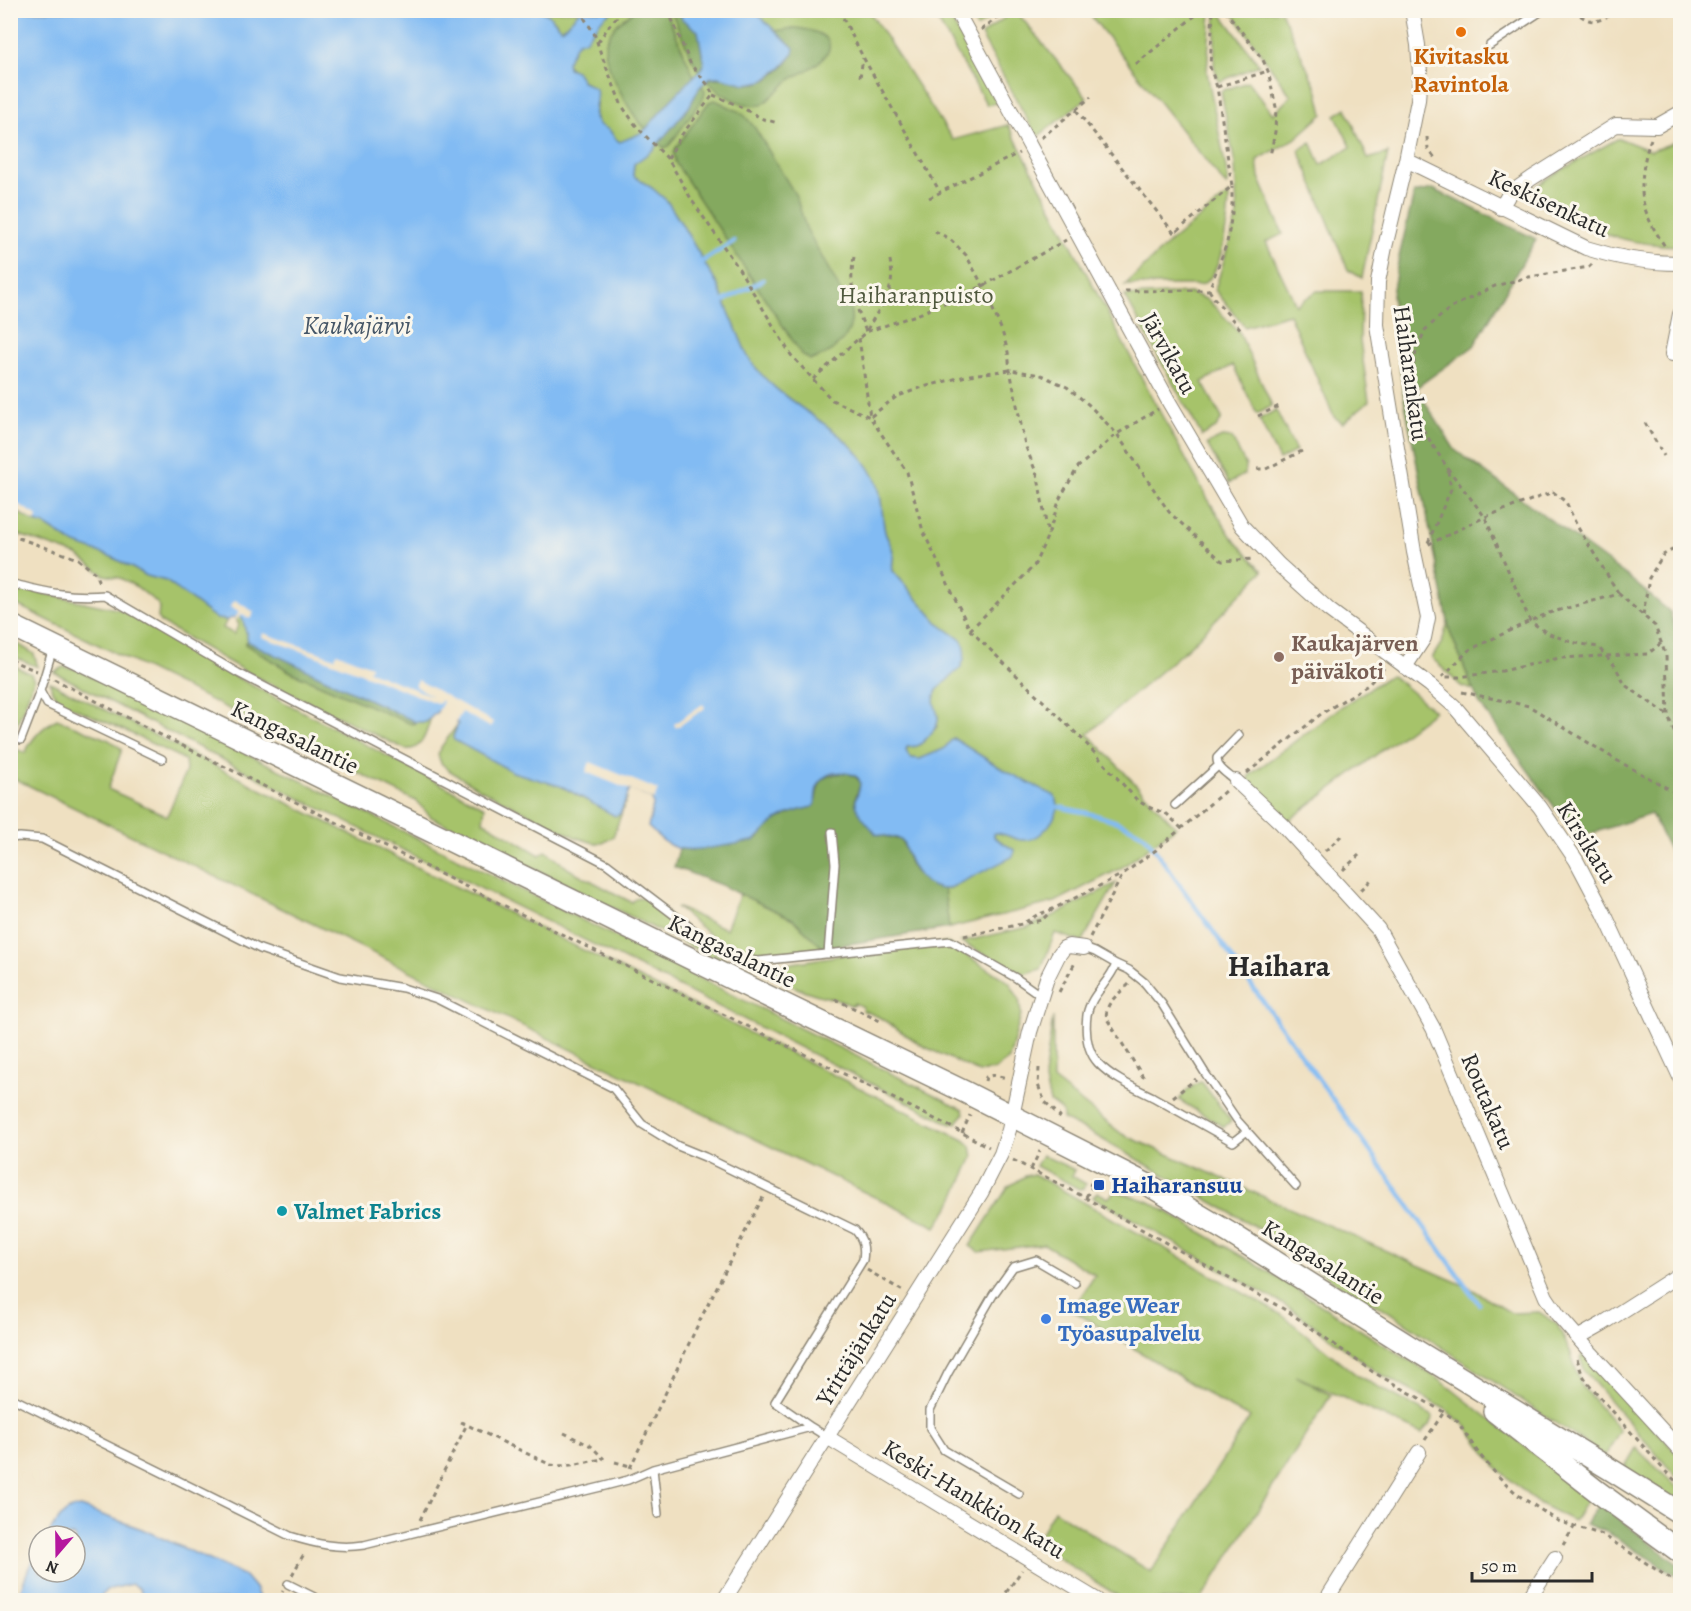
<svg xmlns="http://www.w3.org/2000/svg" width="1691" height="1611" font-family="Alegreya,serif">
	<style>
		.green { fill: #a6c36a; stroke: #68774a; stroke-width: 1.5 }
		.forest { fill: #84a95e; stroke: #586a44; stroke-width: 1.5 }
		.water { fill: #82bbf3; stroke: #56738f; stroke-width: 1.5 }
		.pier { fill: #efe0c1 }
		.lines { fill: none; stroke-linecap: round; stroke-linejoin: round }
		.stream { stroke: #82bbf3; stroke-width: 4.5 }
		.lane-casing { stroke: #8d8676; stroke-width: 10 }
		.street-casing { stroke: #8d8676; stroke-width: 16 }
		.primary-casing { stroke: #8d8676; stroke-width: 24 }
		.path { stroke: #8d8676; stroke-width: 3; stroke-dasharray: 4.5 4.5; stroke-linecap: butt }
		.lane { stroke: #fff; stroke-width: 7 }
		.street { stroke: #fff; stroke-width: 14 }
		.primary { stroke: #fff; stroke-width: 21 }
		.food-dot { fill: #e8710a; stroke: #fbf7ec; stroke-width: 2 }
		.education-dot { fill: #8d6e63; stroke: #fbf7ec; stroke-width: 2 }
		.transit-dot { fill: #1a4fb4; stroke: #fbf7ec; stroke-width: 2 }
		.culture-dot { fill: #0f9aa8; stroke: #fbf7ec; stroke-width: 2 }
		.shop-dot { fill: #3f7fe0; stroke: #fbf7ec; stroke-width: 2 }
		.labels { text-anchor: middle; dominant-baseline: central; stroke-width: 6; stroke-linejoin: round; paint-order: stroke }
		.food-label { font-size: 24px; font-weight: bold; fill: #c56008; stroke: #fbf7ec }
		.street-label { font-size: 24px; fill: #2b2b2b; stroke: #fbf7ec }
		.park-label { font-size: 24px; fill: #50593e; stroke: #fbf7ec }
		.education-label { font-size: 24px; font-weight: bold; fill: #785e54; stroke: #fbf7ec; text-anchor: start }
		.transit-label { font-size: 24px; font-weight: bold; fill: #164399; stroke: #fbf7ec; text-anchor: start }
		.culture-label { font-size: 24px; font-weight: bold; fill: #0d838f; stroke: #fbf7ec; text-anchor: start }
		.shop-label { font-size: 24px; font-weight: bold; fill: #366cbe; stroke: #fbf7ec; text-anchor: start }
		.water-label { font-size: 26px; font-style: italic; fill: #455667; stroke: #fbf7ec }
		.district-label { font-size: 30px; font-weight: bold; fill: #2b2b2b; stroke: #fbf7ec }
	</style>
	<rect width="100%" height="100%" fill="#fbf7ec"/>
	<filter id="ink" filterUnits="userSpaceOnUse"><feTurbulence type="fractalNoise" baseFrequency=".0167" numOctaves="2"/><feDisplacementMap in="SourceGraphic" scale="12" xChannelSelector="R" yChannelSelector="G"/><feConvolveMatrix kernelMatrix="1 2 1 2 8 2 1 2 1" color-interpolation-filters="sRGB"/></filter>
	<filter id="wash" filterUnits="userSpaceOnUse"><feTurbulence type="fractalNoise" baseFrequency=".008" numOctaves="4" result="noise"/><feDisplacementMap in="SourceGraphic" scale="24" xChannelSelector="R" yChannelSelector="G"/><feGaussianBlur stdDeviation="1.35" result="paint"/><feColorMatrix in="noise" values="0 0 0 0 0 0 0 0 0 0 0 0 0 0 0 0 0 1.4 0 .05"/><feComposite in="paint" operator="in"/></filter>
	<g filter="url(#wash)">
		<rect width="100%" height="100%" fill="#efe0c1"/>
		<path class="green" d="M538,11h331l84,129 55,-15 147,278 54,98 22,35 32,35 -73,75 -102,88 88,93 -55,41 -66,34 -106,26 -5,-39h5l65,-39 -20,-13v-3l2,-2 3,1 3,-64 -49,-31 -9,11 -24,10 -9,-1 -5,-7 1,-4 12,-2 18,-18 1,-11 -5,-14 2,-7 26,-55 -22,-16 -46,-53c-2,-6 1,-11 0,-18 -1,-7 -6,-14 -8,-21 -4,-18 -2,-38 -10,-54 -27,-55 -98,-71 -128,-123l-29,-69 -37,-63 -14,-22 -15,-13 -17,-11 -2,-3 1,-10 -25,-34 -10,-5c-8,-16 2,-24 -5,-37 -13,-5 -14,-14 -26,-21l-1,-5 3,-8 -12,-30 -9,-9z
			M932,11h14l51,92 -10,2z
			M967,11h32l-22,17z
			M1014,11h2l71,87 -50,39 -56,-102z
			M1087,11h124l-4,61 21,107 -2,7z
			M1216,11h3l40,54 -40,17 -5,-16z
			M1231,11h50l37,81 5,22 -28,25 -38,21 2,17 24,57 -17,8 30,63 21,-14h44l-1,50 9,60 -26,22 -9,-6 -45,-103 -44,13 -30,-37 22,-74 -2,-52 -14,-73 27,-9 25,32 18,-18z
			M1346,108l22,51 20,-6 -26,125 -14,-8 -49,-120 12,-8 10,23 30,-18 -16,-32z
			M1617,139h4l30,12 29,-11v106c-44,-1 -75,-9 -115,-29 -11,-5 -24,-9 -31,-19l2,-11 15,-11z
			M1229,194c0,21 -6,71 -20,85 -2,3 -5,4 -8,6h-76l46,-44z
			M1191,293l17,7 31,32 33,74 -15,8 -24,-49 -31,17 20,36 -6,10 -14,8 -77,-140z
			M1276,410l20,41 -17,9 -20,-41z
			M1222,437l10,1 14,28 -1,8 -16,9 -22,-39z
			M10,508l25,14 10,3 20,13 47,19 35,19 19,5 51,38 10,1 -4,8 11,6 5,-10 -3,-3 3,-5 4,3 5,22 -3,3 46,28 123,52 2,-2h10l5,-5c-4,13 -8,35 -26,32l-157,-76 -88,-51 -2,-4 1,-10 -1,-4 -21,-17 -17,-9 -16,-3 -27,-20 -66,-23z
			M10,584l36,10 75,16 115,67 249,130 -2,14 57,34 6,-4 23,18 62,33 7,-5 12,3 79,63 26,13 3,4 -327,-163 -15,-16 -405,-199z
			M1448,621l2,11 23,58 -12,-4 -29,-28 10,-16z
			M10,639l24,15 4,13 -27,-11z
			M11,664l20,10 3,6 -23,60z
			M63,667l13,2 887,440 1,5 -8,9 -5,1c-106,-54 -213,-108 -320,-161 -193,-96 -387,-190 -577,-291z
			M1391,676l8,5 35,30 -147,111 -40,-35 3,-12 92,-69 44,-28z
			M50,682l238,121 676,337 7,6 2,11 -22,47 -15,23 -925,-450v-30l14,6c8,-16 16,-25 32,-34l52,21 13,9 -14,40 59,27 19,-45 -1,-11 -59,-29 -65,-29 -9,-11z
			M458,724l-5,13 60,35 44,12 58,32 5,-2 7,-16 -14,39 -10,6h-9l-19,-6 -97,-49 -28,-17 -9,-8 -3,-8 3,-8z
			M1116,883l-34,59 -27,-9 -14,36 -18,5 -62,-32 67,-15 27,-12z
			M740,894l53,25 30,29 -46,7 -38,-1 -20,-12 -43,-35 50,22z
			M947,943l62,39 10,17 2,15 -12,45 -15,11 -15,2 -56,-26 -44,-29 -17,-7 1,-3 -9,-4 -1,3c-16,-8 -31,-9 -47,-15 -14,-4 -27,-11 -40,-18l2,-6 74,-12z
			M1053,1017v63l69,54 348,154 41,25 28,-1 18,12 13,27 11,34 39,45 -15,26 -222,-148 -24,-9 -103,-72 -163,-93 -30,-15v-7l-13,-10 -6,-25z
			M1201,1081l30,40 -7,6 -45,-27 8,-10z
			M1042,1155l33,15 -3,6 14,8 -2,4 -5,1 -43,-23z
			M1034,1174l248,141 76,61 75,40 -4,9 -7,9 -126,-58 35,19 -130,205h-77l-89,-57 19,-33 97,62 99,-155 -18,-8 -160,-99 23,-35 -51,-31 -65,8 -9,-6 38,-59 17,-11z
			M1116,1191l34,11 117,69 173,109 149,117 -15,24 -38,-19 -39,-34 -30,-41 -22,-18 -70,-38 -82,-61 -200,-113 4,-5 11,6z
			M1585,1353l7,6 88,98v24l-96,-110 -4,-13z
			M1636,1448l44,42v14l-56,-36z"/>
		<path class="forest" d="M634,11h32l28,66 -24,24 -24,28c-15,-14 -46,-68 -40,-87 4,-13 17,-24 28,-31z
			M671,11h8c1,10 11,13 19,20l6,33 -5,8 -9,-17z
			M796,28c27,3 49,15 19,37 -8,6 -17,10 -25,15 -10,8 -18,17 -28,25 -20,3 -43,-11 -55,-25 11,-6 24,1 36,3 20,4 41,-13 50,-29l-2,-9 -17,-14z
			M701,84l4,7 -1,6 -35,49 -5,2 -5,-5 30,-36z
			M715,100l23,11 7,5 10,12 41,68 10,32 44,80c1,4 2,9 1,14 -2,18 -24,35 -41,38l-8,-5 -127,-193 -1,-9 1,-4 34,-47z
			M1433,189l103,50 -62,107 -58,42 39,62 172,126 43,36 10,31v228l-29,-57 -74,24 -98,-135 -29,-71 -46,-233 -10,-76 -2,-29 7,-37 15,-64z
			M248,641l3,2 165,79 -5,2 -120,-52 -46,-28v-1z
			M848,773c25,11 3,16 8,32 3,10 14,20 20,29l25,6c4,6 5,12 7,18 6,17 20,28 36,31l5,39 -126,20 -30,-29 -72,-34 -47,-18 5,-18 12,1 67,-12 16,-17 19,-9 20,-5 2,-3c4,-25 6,-30 33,-31z
			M1600,1504l80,62v12l-71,-45 -24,-9z"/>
		<path class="water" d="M538,10l11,5 13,14 18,-18h33l-9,6 -19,23 -7,2 -3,4 -8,16 1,6 8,3 7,11 13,7c3,12 -6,23 2,34 3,5 8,4 12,8 4,5 4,8 10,11l19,-8 7,-5 24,-28 33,-34 1,-3 -6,-33 -16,-12 -3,-8h75l40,37 -1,6 -2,3 -10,11 -18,13 -17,3 -27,-7h-8l-4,3 -8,8 -10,19 -36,43 -19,14 -1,10 2,3 17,11 15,13 14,22 37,63 29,69c30,52 101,68 128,123 8,16 6,37 10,54 2,8 8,14 8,21 1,7 -2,12 0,18l46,53 22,16 4,7 -1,12 -3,8 -24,23c-7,15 1,16 1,29 1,7 -14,24 -21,27 -3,1 -6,0 -10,1l-1,4 5,7 9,1 24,-10 9,-11 49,31 53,27 4,11c-5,14 -19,35 -37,33 -10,-1 -18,-8 -28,-7v4l20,13v4l-2,3 -64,32c-27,2 -39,-26 -45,-48l-6,-3 -21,-4c-6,-8 -20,-21 -20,-32 -1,-7 7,-15 3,-23 -5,-7 -24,-8 -31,-4 -4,2 -8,7 -10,11 -3,5 -2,12 -3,18l-2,3c-13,3 -27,6 -38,14 -8,6 -13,15 -22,20 -19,3 -63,13 -79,6 -11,-4 -18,-13 -26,-20l5,-21 -1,-7 -22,-10 -10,25 -5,2 -52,-29 -50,-15 -59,-32 -1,-3 5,-13 -3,-5 -16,-9 -13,12h-10l-165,-79 -3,-2 -5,-21 -5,-4 -11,4 -10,-1 -51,-38 -19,-5 -35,-19 -39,-14 -28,-18 -10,-3 -24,-16 -1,-495z
			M80,1507l62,22 103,47 10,12 5,12h-117l-3,-11 -8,-5 -26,6 -7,10h-82l12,-33 10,-17v22h36v-36h-28c8,-13 17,-28 33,-29z"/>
		<path class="pier" d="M11,500l27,16 -3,6 -24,-15z
			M235,600l19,12 -4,7 -9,-5 -3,5 -4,1 5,-8 -9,-5z
			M263,633l72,25 2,-5 34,13 -2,5 63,25 -17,-10 3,-6 75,42 -3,5 -28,-15 -6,10 -18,-11 5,-9 -1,-2 -3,4 -104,-41 -73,-26z
			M703,704l2,4 -29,20 -2,-4z
			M590,762l68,28 -4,10 -68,-28z"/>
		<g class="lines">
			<path class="stream" d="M703,261l31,-20
				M724,301l39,-21
				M1059,807c30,6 60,12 86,29l334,468"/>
		</g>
	</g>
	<g filter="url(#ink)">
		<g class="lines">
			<defs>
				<path id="lane" d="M1490,45l53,-35
					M10,583c34,9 60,15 95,12l133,78 369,191 113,86 17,9 21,2 193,-20 65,37 24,17
					M53,648l-13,43 7,13 115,55
					M21,740l19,-49
					M1236,781c-7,-6 -20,-13 -19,-23l22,-23
					M1175,805l43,-39
					M10,838l10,-1 22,2 218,110 80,28 63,11 34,11 176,89 29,36 36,22 27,11 150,73c8,9 10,17 8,30l-88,142 36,25
					M1084,948l11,4 21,12c-6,18 -26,31 -29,51 -2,17 -1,35 11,48 14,15 37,25 55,34 27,15 53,30 80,45l14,-11
					M828,954l7,-90 -3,-32
					M1116,964l13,6 15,12 18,22 43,69 32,47 59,66
					M10,1397l280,139c26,8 48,13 74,9l237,-58 27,-7 25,-11 158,-42 16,10
					M653,1469l5,45
					M1019,1494l-75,-44 -14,-22v-18l18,-37 45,-78 20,-28 23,-7 39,23
					M288,1584l32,16"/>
				<path id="street" d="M956,10l213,392 73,124 37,39 50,45 101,75 24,21 86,101 36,53 28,53 76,164
					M1406,160l180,88c31,10 62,15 94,15
					M1501,208l8,-14 23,-16 84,-53 41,1 23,-13
					M1672,354l8,-40
					M1405,667l19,-29 4,-20 -14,-66 -37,-227 1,-43 7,-35 21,-87 12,-60 2,-27 -2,-28 -6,-35
					M1236,781l46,43 96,105 55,99 113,269 12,18 34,39 88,96
					M1579,1337l23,-13 78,-50
					M827,1437l270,163
					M724,1600l257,-407 20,-39 8,-24 21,-98 17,-54 11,-22 6,-8 5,-2 15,2
					M1326,1600l93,-148
					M1528,1600l27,-42"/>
				<path id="primary" d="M10,625l749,367 206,100 187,95 81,48 182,115 198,121 67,42
					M1494,1411l104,81 82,60"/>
			</defs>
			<use href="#lane" class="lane-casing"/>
			<use href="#street" class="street-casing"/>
			<use href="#primary" class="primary-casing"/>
			<path class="path" d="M579,10l15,23 7,21 21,52 15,21 31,32 25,43 46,67 52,86 41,45 38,17 37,55 16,59 47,99 112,109 55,61 11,7 19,7 15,15
				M839,10l24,47 77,135
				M1225,10l38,50 5,11 8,36 -1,25 -5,24
				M1573,10c20,16 24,13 45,0
				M981,30l26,-20
				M598,42l14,-20 12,-12
				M1136,64l66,-54
				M860,77l3,-19
				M1217,87l51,-16
				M713,95l24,10 26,14 15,4
				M1076,110l98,123
				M1427,137l1,12 7,9
				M1041,138l50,-41
				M1651,139c-7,16 -12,49 -7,66 4,16 13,29 22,43
				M668,159l12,-22 33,-42 -5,-10 -17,-20 -23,-55
				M929,198l90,-45
				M935,231l15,8 16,16 17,31 19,45 6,21 2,18 15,75 13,32 10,58
				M1177,231l55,-45 -15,-99 -7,-20 3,-57
				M854,257c-6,33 1,45 12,75
				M1592,264l-3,3 -60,10 -34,9 -45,22 -25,22 -9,21 -6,35 15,47 23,36 37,48 45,104 17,12 24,9 27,5 17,19 10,19 43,30
				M1209,290l5,8 29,34
				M1125,291l84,-1 18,-47 5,-30v-27
				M867,330c15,-29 31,-37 22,-74
				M859,338l11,79 26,-20 27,-10 47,-12 40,-5 31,5 26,12 22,18 28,29 52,78 53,49 31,-2
				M813,379l53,-47 53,-18 64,-28 83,-46
				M1258,416l21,-10
				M1645,423l19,33
				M1257,469h9l36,-18
				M1448,471l3,18 -24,56 58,-28 68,-25 13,10 11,24 42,68
				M10,535l68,24 17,14 5,12
				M1643,615l6,-37 14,-23 15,-8 2,2
				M970,630l64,-64 14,-31 12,-37 18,-31 39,-33 41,-25
				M1661,643l-13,11 -89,4 -57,13 -43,6h-17l27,-27 61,-29 19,-8 70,-19 36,32 11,30 2,59 12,31
				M10,660l27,11
				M54,679l101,53 247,123 547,271 40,21
				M1462,692l67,14 89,55 62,34
				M1247,773l74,-59 47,-29 16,-17
				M1325,851l16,-15
				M1343,870l16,-15
				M1361,890l11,-11
				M1027,923l15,-3 10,-10
				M964,936l58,-12 15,-9 16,-6 68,-34
				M1090,937l33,-63 33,-24 69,-59
				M1129,984c-10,10 -26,20 -22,35l38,61
				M1059,992l17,-31
				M835,999l45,22
				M1039,1068l-1,17 7,17 15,14 -2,3
				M985,1081l1,-4 8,-2 13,3
				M1173,1097l23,-18
				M962,1133l8,-18
				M1013,1160l73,38 203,114 84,60 71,40 13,9 22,33 18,21 21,20 40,26 45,14 77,50
				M1031,1169l9,-18
				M1089,1184l4,1h6
				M1086,1197l7,-12
				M867,1270l36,21
				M1577,1359l5,15 6,9 76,87 16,15
				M461,1422l90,43c18,3 35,-4 53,-6
				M564,1433l27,13 13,13
				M1425,1440l19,-28
				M615,1462l15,4
				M630,1468l72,-152 61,-119
				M420,1520l47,-96
				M1563,1545l11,-18
				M292,1575l13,-23
				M278,1600l5,-9
				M1001,1600l21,-30"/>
			<use href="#lane" class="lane"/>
			<use href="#street" class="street"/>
			<use href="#primary" class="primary"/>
		</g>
	</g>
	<circle class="food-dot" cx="1461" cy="32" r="6"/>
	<circle class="education-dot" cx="1279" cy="657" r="6"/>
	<rect class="transit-dot" x="1093" y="1179" width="12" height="12" rx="3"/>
	<circle class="culture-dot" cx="282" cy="1211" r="6"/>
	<circle class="shop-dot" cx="1046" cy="1319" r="6"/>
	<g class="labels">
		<g class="food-label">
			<text x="1461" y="56">Kivitasku<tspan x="1461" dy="28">Ravintola</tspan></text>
		</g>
		<g class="street-label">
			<text transform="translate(1549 203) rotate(25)">Keskisenkatu</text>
			<text transform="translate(1169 353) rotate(61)">Järvikatu</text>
			<text transform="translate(1411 373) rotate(82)">Haiharankatu</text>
			<text transform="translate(295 737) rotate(26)">Kangasalantie</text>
			<text transform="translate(1587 842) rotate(58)">Kirsikatu</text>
			<text transform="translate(732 951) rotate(26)">Kangasalantie</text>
			<text transform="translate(1488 1101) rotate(67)">Routakatu</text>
			<text transform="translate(1323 1262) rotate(32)">Kangasalantie</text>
			<text transform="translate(856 1349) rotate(-58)">Yrittäjänkatu</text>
			<text transform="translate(974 1499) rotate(31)">Keski-Hankkion katu</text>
		</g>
		<g class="park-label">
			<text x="916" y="295">Haiharanpuisto</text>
		</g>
		<g class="education-label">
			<text x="1291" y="643">Kaukajärven<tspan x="1291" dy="28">päiväkoti</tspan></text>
		</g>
		<g class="transit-label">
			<text x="1111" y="1185">Haiharansuu</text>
		</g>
		<g class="culture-label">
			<text x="294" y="1211">Valmet Fabrics</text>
		</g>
		<g class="shop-label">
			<text x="1058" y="1305">Image Wear<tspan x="1058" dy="28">Työasupalvelu</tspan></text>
		</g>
		<g class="water-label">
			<text x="357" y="325">Kaukajärvi</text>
		</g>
		<g class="district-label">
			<text x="1279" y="966">Haihara</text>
		</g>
	</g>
	<rect width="1691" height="1611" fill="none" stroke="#fbf7ec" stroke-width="36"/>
	<g transform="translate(57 1554) rotate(200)"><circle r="28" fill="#fbf7ec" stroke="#a8a59f" stroke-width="1.5"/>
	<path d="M0-4.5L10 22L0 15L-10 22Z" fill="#b5179e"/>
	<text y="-9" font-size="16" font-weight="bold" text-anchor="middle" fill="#2b2b2b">N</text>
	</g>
	<path d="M1472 1572v9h120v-9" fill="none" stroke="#2b2b2b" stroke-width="3"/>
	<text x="1481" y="1572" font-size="18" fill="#2b2b2b" stroke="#fbf7ec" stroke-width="4.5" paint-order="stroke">50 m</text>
</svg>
